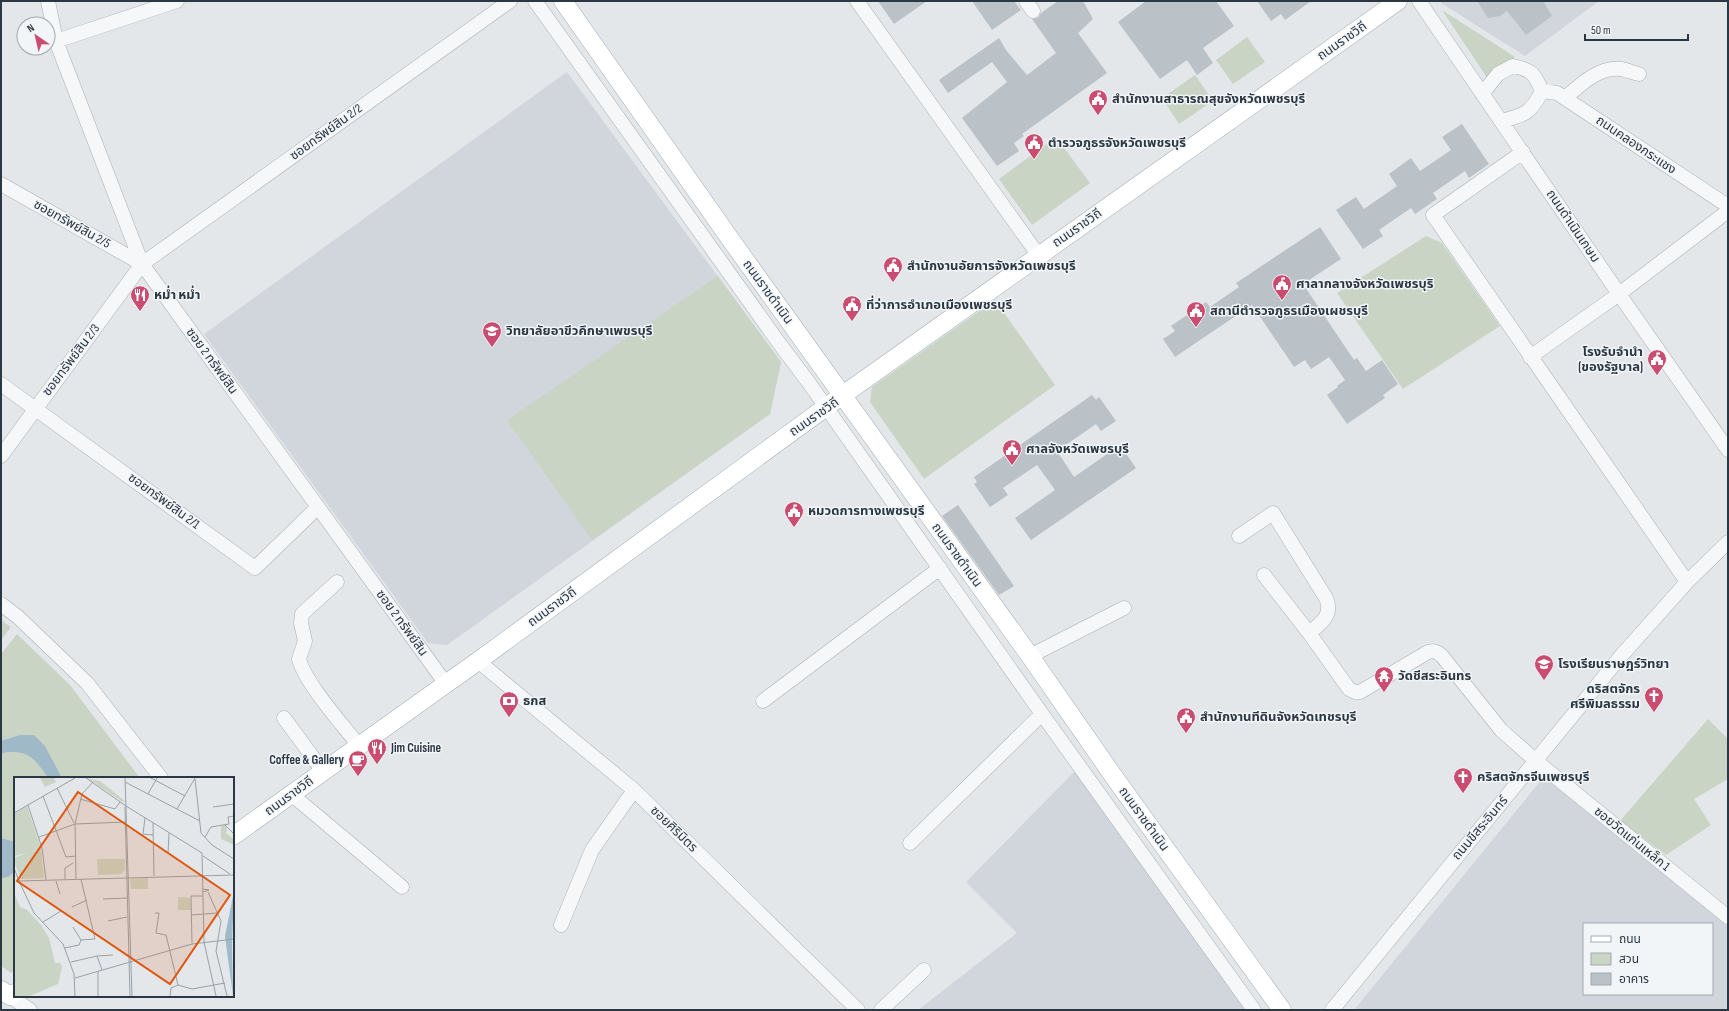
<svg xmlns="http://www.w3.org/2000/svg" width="1729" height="1011" font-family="'Sofia Sans Condensed','Noto Sans Thai',sans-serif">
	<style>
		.built { fill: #d1d6dc; fill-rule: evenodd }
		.green { fill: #cad4c4 }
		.water { fill: #9fb9c9 }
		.building { fill: #bac1c7 }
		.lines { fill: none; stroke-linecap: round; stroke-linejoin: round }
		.minor-casing { stroke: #a8afb4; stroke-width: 15 }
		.major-casing { stroke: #a2adb6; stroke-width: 19 }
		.minor { stroke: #f5f7f9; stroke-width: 14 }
		.major { stroke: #fff; stroke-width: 18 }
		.labels { text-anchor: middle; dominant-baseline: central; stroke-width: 3; stroke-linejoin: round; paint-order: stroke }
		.street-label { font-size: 13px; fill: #2b3742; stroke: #f2f5f8 }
		.poi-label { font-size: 13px; font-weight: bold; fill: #2b3742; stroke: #f2f5f8; text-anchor: start }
		.inset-road { fill: none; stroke: #99a1a7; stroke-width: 1 }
		.view { fill: #df570f; fill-opacity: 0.15; stroke: #df570f; stroke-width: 2 }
		.inset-edge { fill: none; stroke: #2b3742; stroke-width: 2 }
	</style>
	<rect width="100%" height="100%" fill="#e3e7ea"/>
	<path class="built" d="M1441,1h158l-74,55 -84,-53z
		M567,72l214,290 -11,52 -323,231 -19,-2 -224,-309z
		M1075,771l172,239h-329l99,-77 -51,-51z
		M1547,773l181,151v86h-374zM1584,924h128v70h-128z"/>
	<path class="green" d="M1442,10l73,47 -27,22z
		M1247,37l18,25 -32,22 -17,-24z
		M1195,75l18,26 -34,23 -17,-26z
		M1056,137l34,46 -58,42 -33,-46z
		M1426,236l16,7 58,83 -97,63 -66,-96z
		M718,276l63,86 -11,52 -178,126 -85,-120z
		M995,300l60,85 -131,94 -54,-77 2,-15z
		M1,620l10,7 -10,13z
		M17,634l53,51 70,93h-125v192l-4,3 -10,-7v-312z
		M1708,719l20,20v40l-34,20 17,26 -45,30 -46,-34z"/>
	<path class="water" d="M20,735h14l11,11 17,32h-14c-9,-13 -16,-26 -34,-26 -5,0 -9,0 -13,2v-13z
		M1,838l14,4v29l-7,6 -7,1z"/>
	<path class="building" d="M878,1h49l-33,23z
		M972,1h42l7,9 -29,20z
		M1058,1h25l10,18 -15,14 29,40 -85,61 2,2 -10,7 5,8 -22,15 -35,-48 45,-36 -15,-20 -44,31 -9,-13 60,-42 7,12 21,25 29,-22 -24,-34 6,-1 3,-5z
		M1146,1h70l18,25 -31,22 10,15 -16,12 -10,-15 -27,19 -42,-57z
		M1257,1h54l-26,19 -4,-6 -10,7z
		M1477,1h66l9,15 -26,19 -19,-24 -7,5 -12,2z
		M1462,124l27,40 -20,14 -4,-7 -32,22 4,6 -22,15 -4,-6 -32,22 4,6 -20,13 -27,-39 20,-13 8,12 33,-23 -8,-12 22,-16 9,13 31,-21 -9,-13z
		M1320,227l21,32 -38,25 51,76 3,-2 9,13 16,-11 16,24 -15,11 2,3 -38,26 -20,-29 11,-8 -1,-1 8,-6 -16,-23 -18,12 -6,-9 -11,7 -42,-62 -77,52 -12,-18 12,-8 -4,-5 35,-24 4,5 29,-20 -3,-4z
		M1092,395l4,5 3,-3 17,24 -15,10 -5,-7 -39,27 17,26 46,-32 16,23 -105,72 -16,-22 40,-28 -18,-25 -34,23 5,7 -18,12 -16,-23 3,-2 -3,-5z
		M958,505l56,81 -15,9 -57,-79z"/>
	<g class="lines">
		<defs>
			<path id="minor" d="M48,1l8,40 86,223 304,420
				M535,1l244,342 30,40 233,331 212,296
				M857,1l182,255
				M1026,1l7,10
				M1419,1l200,293 109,156
				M56,41l121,-40
				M1542,91l15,2 171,113
				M1482,94l16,-20 15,-8c19,4 21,7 29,25 -11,22 -17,24 -41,30
				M1565,98c15,-13 34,-32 56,-29 6,1 13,4 18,5
				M1523,152l-90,63 254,367
				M1,184l141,80
				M1530,357l89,-63 109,-83
				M1,384l254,184 63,-61
				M1,456l141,-192 368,-263
				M1239,536l34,-23 53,85c7,17 -4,25 -17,35l40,56 6,3h5l68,-40c7,-2 9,0 14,4l59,74 35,31 192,156
				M1264,575l45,58
				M337,582l-35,32 -1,9 4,18 -6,18c6,24 44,66 60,87
				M1,604l17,13 69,66 74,95
				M1030,656l94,-48
				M478,661l156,129 224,220
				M763,701l177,-133
				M284,718l39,53
				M291,794l111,93
				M910,843l132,-129
				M561,925l31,-75 42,-60
				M10,996l20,14
				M881,1010l43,-40
				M1332,1010l289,-354 66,-74 41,-40"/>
			<path id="major" d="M563,1l170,242 297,413 84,121 168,233
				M233,836l245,-175 348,-254 572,-406
				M1,990l9,6 5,-3"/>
		</defs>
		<use href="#minor" class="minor-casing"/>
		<use href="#major" class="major-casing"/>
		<use href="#minor" class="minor"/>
		<use href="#major" class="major"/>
	</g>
	<defs>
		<symbol id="civic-pin" viewBox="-11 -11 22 30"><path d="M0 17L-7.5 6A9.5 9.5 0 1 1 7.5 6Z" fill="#ca4d71" stroke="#f2f5f8"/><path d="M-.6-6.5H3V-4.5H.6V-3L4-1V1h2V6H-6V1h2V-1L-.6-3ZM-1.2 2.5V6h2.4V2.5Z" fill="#fff"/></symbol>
		<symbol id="restaurant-pin" viewBox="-11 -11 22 30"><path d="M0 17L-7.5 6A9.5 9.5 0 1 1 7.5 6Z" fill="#ca4d71" stroke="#f2f5f8"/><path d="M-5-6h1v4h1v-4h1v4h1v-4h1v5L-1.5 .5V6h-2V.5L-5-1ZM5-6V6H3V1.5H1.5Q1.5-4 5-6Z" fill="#fff"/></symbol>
		<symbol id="university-pin" viewBox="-11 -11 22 30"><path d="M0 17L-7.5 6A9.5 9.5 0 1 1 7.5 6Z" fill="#ca4d71" stroke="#f2f5f8"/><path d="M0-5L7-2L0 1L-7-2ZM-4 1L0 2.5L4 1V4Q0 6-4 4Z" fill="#fff"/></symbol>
		<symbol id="school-pin" viewBox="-11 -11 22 30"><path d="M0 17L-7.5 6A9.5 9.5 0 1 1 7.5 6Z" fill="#ca4d71" stroke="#f2f5f8"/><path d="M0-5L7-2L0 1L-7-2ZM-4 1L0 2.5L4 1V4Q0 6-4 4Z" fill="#fff"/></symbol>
		<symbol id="temple-pin" viewBox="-11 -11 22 30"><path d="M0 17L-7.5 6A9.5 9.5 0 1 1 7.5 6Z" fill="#ca4d71" stroke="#f2f5f8"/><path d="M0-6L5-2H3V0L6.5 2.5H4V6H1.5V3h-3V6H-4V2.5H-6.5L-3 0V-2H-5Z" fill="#fff"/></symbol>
		<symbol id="church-pin" viewBox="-11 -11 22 30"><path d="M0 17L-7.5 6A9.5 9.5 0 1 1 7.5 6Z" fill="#ca4d71" stroke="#f2f5f8"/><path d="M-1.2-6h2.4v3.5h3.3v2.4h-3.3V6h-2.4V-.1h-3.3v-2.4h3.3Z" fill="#fff"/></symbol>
		<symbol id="bank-pin" viewBox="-11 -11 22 30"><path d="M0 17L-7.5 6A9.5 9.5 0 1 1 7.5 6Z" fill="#ca4d71" stroke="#f2f5f8"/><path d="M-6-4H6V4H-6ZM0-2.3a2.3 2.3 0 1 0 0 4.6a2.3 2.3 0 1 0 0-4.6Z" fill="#fff"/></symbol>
		<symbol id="cafe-pin" viewBox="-11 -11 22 30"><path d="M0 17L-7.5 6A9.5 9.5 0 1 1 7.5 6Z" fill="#ca4d71" stroke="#f2f5f8"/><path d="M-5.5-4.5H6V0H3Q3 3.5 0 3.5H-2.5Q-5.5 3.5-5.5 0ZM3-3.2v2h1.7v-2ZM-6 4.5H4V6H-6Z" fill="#fff"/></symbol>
	</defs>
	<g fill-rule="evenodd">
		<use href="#civic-pin" x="1087" y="88" width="22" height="30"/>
		<use href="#civic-pin" x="1023" y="132" width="22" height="30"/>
		<use href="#civic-pin" x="882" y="255" width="22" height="30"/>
		<use href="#civic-pin" x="1271" y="273" width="22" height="30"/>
		<use href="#restaurant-pin" x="129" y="284" width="22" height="30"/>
		<use href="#civic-pin" x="841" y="294" width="22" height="30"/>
		<use href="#civic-pin" x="1185" y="300" width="22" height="30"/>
		<use href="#university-pin" x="481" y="320" width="22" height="30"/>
		<use href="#civic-pin" x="1646" y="348" width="22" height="30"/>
		<use href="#civic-pin" x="1001" y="438" width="22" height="30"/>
		<use href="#civic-pin" x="783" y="500" width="22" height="30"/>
		<use href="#school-pin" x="1533" y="653" width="22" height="30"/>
		<use href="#temple-pin" x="1373" y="665" width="22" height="30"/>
		<use href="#church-pin" x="1643" y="685" width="22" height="30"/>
		<use href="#bank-pin" x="498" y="690" width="22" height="30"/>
		<use href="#civic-pin" x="1175" y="706" width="22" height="30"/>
		<use href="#restaurant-pin" x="366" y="737" width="22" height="30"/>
		<use href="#cafe-pin" x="347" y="749" width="22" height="30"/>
		<use href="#church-pin" x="1452" y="766" width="22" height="30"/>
	</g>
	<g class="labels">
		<g class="street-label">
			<text transform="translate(1342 41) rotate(-35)">ถนนราชวิถี</text>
			<text transform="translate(326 132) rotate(-36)">ซอยทรัพย์สิน 2/2</text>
			<text transform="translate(1636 145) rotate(34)">ถนนคลองกระแชง</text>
			<text transform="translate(72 224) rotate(29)">ซอยทรัพย์สิน 2/5</text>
			<text transform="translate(1573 226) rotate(56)">ถนนดำเนินเกษม</text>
			<text transform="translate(1077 228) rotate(-35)">ถนนราชวิถี</text>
			<text transform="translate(768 292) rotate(54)">ถนนราชดำเนิน</text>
			<text transform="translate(71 360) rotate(-53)">ซอยทรัพย์สิน 2/3</text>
			<text transform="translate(212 361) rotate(54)">ซอย 2 ทรัพย์สิน</text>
			<text transform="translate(814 417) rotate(-35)">ถนนราชวิถี</text>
			<text transform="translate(164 501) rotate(36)">ซอยทรัพย์สิน 2/1</text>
			<text transform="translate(957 555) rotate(54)">ถนนราชดำเนิน</text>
			<text transform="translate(552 607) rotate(-36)">ถนนราชวิถี</text>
			<text transform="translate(402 623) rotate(54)">ซอย 2 ทรัพย์สิน</text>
			<text transform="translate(289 796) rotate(-36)">ถนนราชวิถี</text>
			<text transform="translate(1144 819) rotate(54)">ถนนราชดำเนิน</text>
			<text transform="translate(1480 828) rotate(-50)">ถนนขีสระอินทร์</text>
			<text transform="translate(674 829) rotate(44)">ซอยศิริมิตร</text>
			<text transform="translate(1632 839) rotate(39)">ซอยวัดแก่นเหล็ก 1</text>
		</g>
		<g class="poi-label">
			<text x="1112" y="99">สำนักงานสาธารณสุขจังหวัดเพชรบุรี</text>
			<text x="1048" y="143">ตำรวจภูธรจังหวัดเพชรบุรี</text>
			<text x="907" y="266">สำนักงานอัยการจังหวัดเพชรบุรี</text>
			<text x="1296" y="284">ศาลากลางจังหวัดเพชรบุริ</text>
			<text x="154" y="295">หม่ำ หม่ำ</text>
			<text x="866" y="305">ที่ว่าการอำเภอเมืองเพชรบุรี</text>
			<text x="1210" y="311">สถานีตำรวจภูธรเมืองเผชรบุรี</text>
			<text x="506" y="331">วิทยาลัยอาขีวคึกษาเพขรบุรี</text>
			<text x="1643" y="352" text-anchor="end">โรงรับจำนำ<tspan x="1643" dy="15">(ของรัฐบาล)</tspan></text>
			<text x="1026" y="449">ศาลจังหวัดเพชรบุรี</text>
			<text x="808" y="511">หมวดการทางเพชรบุรี</text>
			<text x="1558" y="664">โรงเรียนราษฎร์วิทยา</text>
			<text x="1398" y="676">วัดชีสระอินทร</text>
			<text x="1640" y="689" text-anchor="end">ดริสตจักร<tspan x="1640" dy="15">ศรีพิมลธรรม</tspan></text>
			<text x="523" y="701">ธกส</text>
			<text x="1200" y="717">สำนักงานทีดินจังหวัดเทชรบุรี</text>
			<text x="391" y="748">Jim Cuisine</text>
			<text x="344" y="760" text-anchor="end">Coffee &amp; Gallery</text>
			<text x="1477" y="777">คริสตจักรจีนเพชรบุรี</text>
		</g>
	</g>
	<g transform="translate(14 777)">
		<rect width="220" height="220" fill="#e3e7ea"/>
		<path d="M26,1h14l2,4 -11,5zM73,1l13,3 25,20 -2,1zM13,29l14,42 -9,4 9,-3 3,29 -23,1 -7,-17v-4l13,-5 -13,3v-42zM211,48l2,5 -1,3 8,6v6l-13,-6v-13zM83,82h28v11l-4,4 -23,1zM134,101v11h-17l-1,-10zM0,116l6,14 7,3 14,15 8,13 6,25h5l2,4 -4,17 -28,12h-16zM164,120l12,1 1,12h-13z" fill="#cad4c4"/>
		<path d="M220,114l-2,54 1,51 -8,-60z" fill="#9fb9c9"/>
		<path class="inset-road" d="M72,1l40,28 76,47 2,89 12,54M111,1l7,218M137,1l34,18M181,2l6,54 11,12 22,14M111,5l75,39M43,11l17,35M134,17l9,-16M29,19l23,61 10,-1M66,22l35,10 5,-7M14,28l14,43 4,32M111,30l5,189M199,30l21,-3M163,32l18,-31M0,36l61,-35M131,41l-2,16 10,1M139,46l1,53M211,48l9,9M25,60l36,-13 51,-2M191,60l6,-10 18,-3 -1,-7 6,-1M154,77l1,-21M189,79l27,18M0,91l5,13 215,-6M51,102v-11l8,-5M62,102l-1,-55 7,-30 11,-12M5,104l15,32 29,31 11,30 1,22M42,104l4,13M189,112l6,1 -6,2M194,115l13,29 -5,30 11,45M89,122l24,-1M58,130l15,-7M141,136h4l-3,20 10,2 12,50M177,138l27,-2M94,144l19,-4M29,145l18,-11M59,150l8,13M178,166l-1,-47h12M51,171l14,-3 2,-5 14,-1 -14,-60M83,179l16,-1M57,185l26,-6 5,14M84,194v25M61,201l117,-34 42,-5M164,208l14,4 33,-6M156,219l1,-8 7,-3"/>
		<path class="view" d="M64,15l152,103 -60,89 -153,-103z"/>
		<rect width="220" height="220" class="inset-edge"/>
	</g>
	<rect width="1729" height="1011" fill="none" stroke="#2b3742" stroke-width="4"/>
	<rect x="1583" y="923" width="130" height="72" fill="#f2f5f8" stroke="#a2a9af"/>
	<rect x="1591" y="936" width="20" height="6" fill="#ffffff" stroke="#a2a9af"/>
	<text x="1619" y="943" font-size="12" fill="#2b3742">ถนน</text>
	<rect x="1591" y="953" width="20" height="12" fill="#cad4c4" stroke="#a2a9af"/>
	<text x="1619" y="963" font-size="12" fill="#2b3742">สวน</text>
	<rect x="1591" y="973" width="20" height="12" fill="#bac1c7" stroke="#a2a9af"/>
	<text x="1619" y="983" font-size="12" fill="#2b3742">อาคาร</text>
	<g transform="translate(36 36) rotate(326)"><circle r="19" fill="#f2f5f8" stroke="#a2a9af"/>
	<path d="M0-3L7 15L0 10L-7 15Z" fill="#ca4d71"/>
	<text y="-6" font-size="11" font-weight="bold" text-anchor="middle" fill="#2b3742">N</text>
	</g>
	<path d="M1585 34v6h103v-6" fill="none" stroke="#2b3742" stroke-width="2"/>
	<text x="1591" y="34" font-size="12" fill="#2b3742" stroke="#f2f5f8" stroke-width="3" paint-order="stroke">50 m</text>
</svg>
